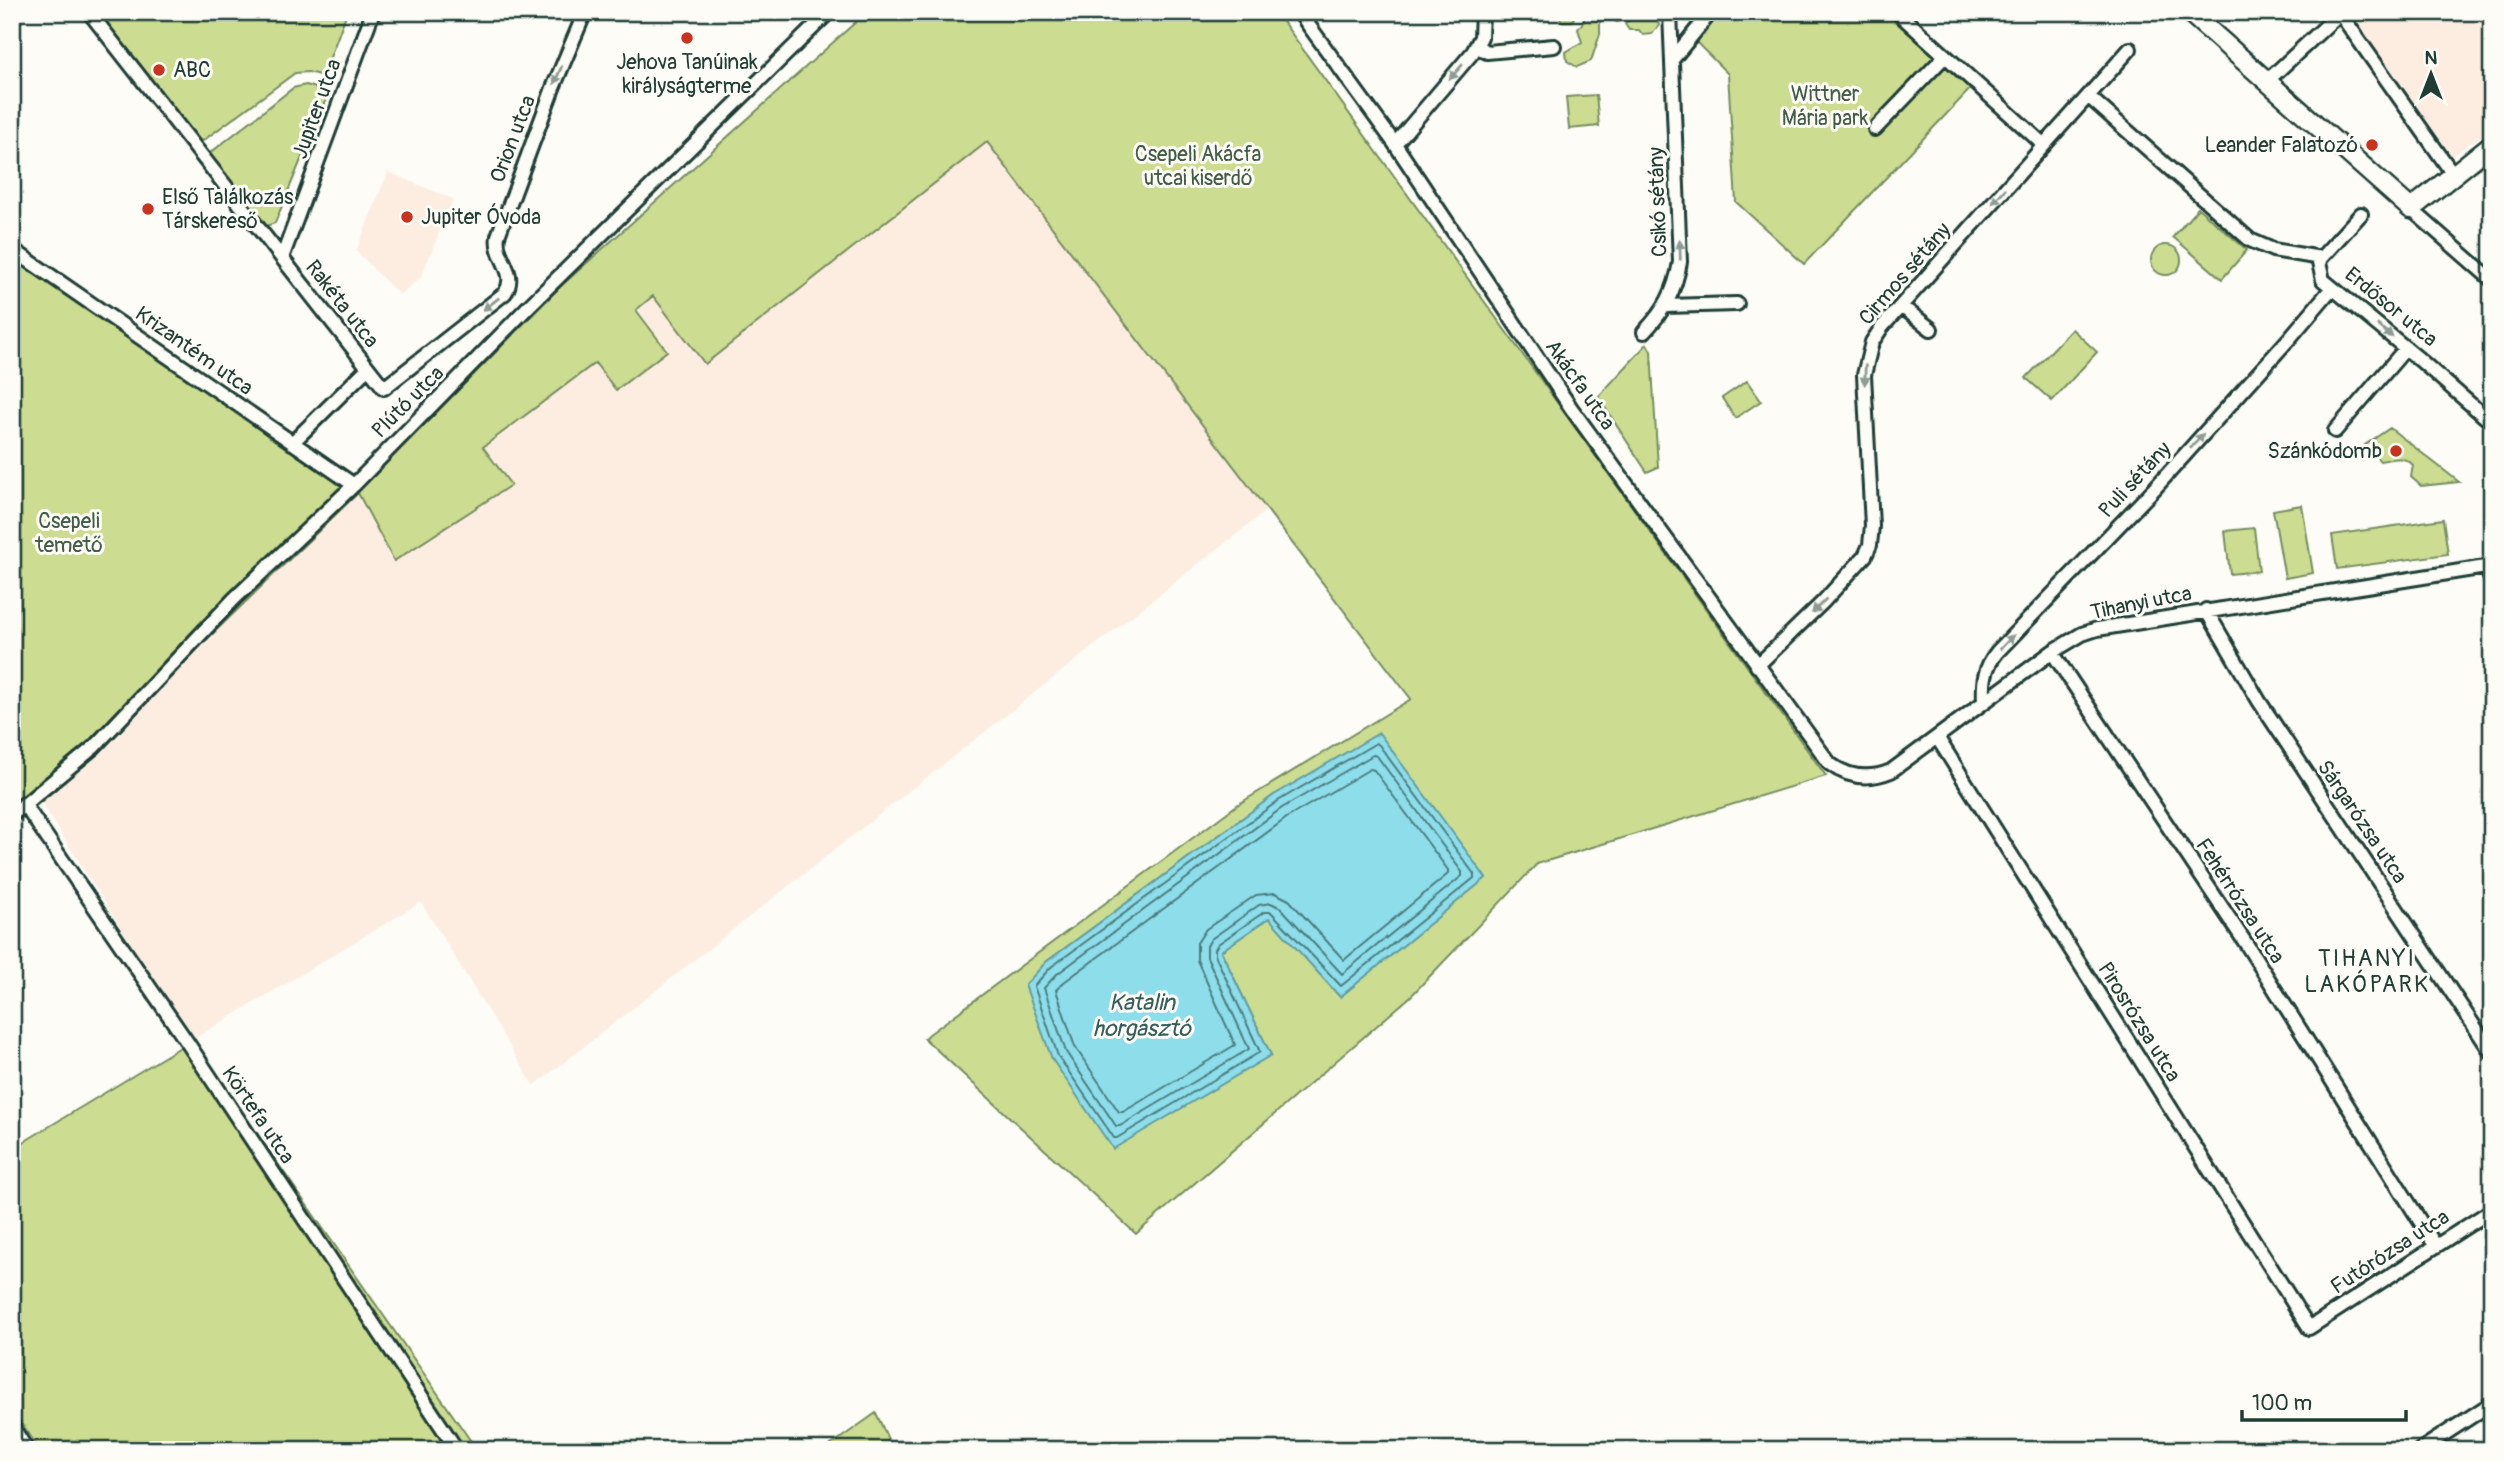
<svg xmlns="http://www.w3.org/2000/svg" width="2504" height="1462" font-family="Pangolin,sans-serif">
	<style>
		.built { fill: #fdede1 }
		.green { fill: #ccdd91; stroke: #768d62; stroke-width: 2; fill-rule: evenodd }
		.water { fill: #8eddeb; stroke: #629da2; stroke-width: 2 }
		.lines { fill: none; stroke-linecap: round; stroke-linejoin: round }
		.shore { stroke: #4b7d7d; stroke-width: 2 }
		.street-casing { stroke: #1f3d34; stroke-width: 18 }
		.secondary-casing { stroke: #1f3d34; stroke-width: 23 }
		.street { stroke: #fdfcf7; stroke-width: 12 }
		.secondary { stroke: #fdfcf7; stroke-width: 18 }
		.oneway { fill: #8e9c96 }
		.poi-dot { fill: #c8321e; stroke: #fdfcf7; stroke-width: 2.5 }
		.labels { text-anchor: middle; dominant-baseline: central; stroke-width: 6; stroke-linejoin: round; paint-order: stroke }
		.poi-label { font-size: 21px; fill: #1f3d34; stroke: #fdfcf7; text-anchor: start }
		.park-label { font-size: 21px; fill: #425d47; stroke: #fdfcf7 }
		.street-label { font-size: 21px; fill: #1f3d34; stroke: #fdfcf7 }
		.neighbourhood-label { font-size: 23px; letter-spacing: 2px; fill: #1f3d34; stroke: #fdfcf7 }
		.water-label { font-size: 23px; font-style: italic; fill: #355d59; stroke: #fdfcf7 }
	</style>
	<rect width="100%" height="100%" fill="#fdfcf7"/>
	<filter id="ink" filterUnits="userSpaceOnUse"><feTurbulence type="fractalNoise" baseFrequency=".0143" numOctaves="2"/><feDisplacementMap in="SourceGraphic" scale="14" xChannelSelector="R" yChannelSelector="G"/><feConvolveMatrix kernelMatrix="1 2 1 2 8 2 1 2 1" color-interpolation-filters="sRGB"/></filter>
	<g filter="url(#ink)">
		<path class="built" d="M2365,12h121l6,12v104l-41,29 -93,-127 4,-4 -6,-8z
			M987,142l280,368 -733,576 -113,-184 -229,138 -152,-239 318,-309 37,69 116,-76 -28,-37 112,-85 72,-12 -31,-42 18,-13 51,67z
			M388,172l65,27 -32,78 -22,18 -43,-44z"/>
		<path class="green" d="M99,12h248l-24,64 -15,-4 -13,1 -94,69z
			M867,12h409l550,764 -289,88 -127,133 -274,237 -212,-196 313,-233 174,-106 -424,-557 -282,222 -52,-68 -17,14 31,41 -51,39 -21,-27 -112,84 28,38 -117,76 -36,-68 -318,308 -28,24v-578l31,19 315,226 202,-205zM1274,795l-5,123 -48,33 50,104 -225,-93z
			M1556,12h70l-5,1v8l-4,1 -7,-3 -10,1v14l-9,27 -14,6 -10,-6 -1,-9 16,-10 -4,-13 6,-8v-6l-9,1 -3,5h-11l-1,-4h-3z
			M1634,12h21l4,13 -7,9 -9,1 -4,-5h-10l-4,-6 2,-3 8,-2z
			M1711,12h186l78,72 -171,180 -68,-62 -8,-128 -38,-38z
			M306,85l23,7 -54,131 -9,3 -57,-72 84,-66z
			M1596,95l3,31 -30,3 -3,-32z
			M2198,208l49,42 -25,29 -49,-42z
			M2151 260a15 15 0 1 1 30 0a15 15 0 1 1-30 0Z
			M2072,329l25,23 -45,49 -26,-23z
			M1647,344l4,7 7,116 -11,5 -49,-75z
			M1747,381l14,20 -26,17 -13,-20z
			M2390,428l69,54 -38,4 -10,-9 2,-12c-10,-10 -20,-6 -33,-4l-15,-16z
			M2302,505l11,68 -28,5 -12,-68z
			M2443,519l5,35 -111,15 -5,-34z
			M2254,528l5,43 -29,3 -5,-43z
			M192,1040l285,410h-437l-28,-41v-260z
			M876,1413l17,37h-69z"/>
		<path class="water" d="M1379,733l107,145 -146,119 -71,-79 -48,33 50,104 -158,94 -61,-90 -27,-74 21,-23 228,-167z"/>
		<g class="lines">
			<path class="shore" d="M1376,743l3,2 95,129v4l-133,108 -70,-74h-7l-46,32 -3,5v6l45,97 -143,86h-3l-56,-82 -24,-70 17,-19 227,-166z
				M1373,755l4,1 85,116v4l-120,98 -61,-66 -10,-5 -12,2 -48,34 -4,7v11l42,92 -129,77h-4l-50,-74 -22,-64 13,-14 225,-166z
				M1370,769l4,1 74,100v4l-104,86 -55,-60 -14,-7 -19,2 -50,34 -9,14v17l38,85 -112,67h-4l-44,-65 -19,-57 8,-8 224,-165z"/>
			<defs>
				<path id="street" d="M89,12l295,376 121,-95c14,-21 -11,-35 -7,-57l55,-148 32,-76
					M1299,12l96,132 176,264 259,356c19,14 39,16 61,7l161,-119 30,-18 15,-5 395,-63
					M1897,12l147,133
					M2339,12l114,162
					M1476,46l11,6 67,-6
					M1672,60l39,-48
					M2267,81l73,-68
					M2088,96l162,144 23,10 48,8
					M1875,129l70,-73
					M1395,144l78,-92 8,-15 1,-25
					M2411,209l81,71
					M2361,214l-40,44 -2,5 4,17 97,80 72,63
					M12,249l342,236
					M282,258l91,-246
					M1666,306l71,-2
					M1901,306l30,23
					M1644,332c20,-21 31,-40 36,-70l-10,-250
					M2335,431l71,-83
					M292,443l76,-75
					M2487,567l5,16
					M2206,610l53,91 233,352
					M2052,652l195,293 188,300
					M1757,666l66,-64 42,-46 5,-11 2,-19 -8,-151 8,-33 10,-15 248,-278
					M1984,702c-1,-20 0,-34 13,-50l158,-164 133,-148 44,-52
					M1937,737l372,591 183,-118
					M24,804l163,238 270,408
					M12,815l82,-68 140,-148 120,-114 175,-179 300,-294
					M12,1426l15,24
					M2420,1450l72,-47"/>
				<path id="secondary" d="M2189,12l222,197 81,-65"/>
			</defs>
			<use href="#street" class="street-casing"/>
			<use href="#secondary" class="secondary-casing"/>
			<use href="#street" class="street"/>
			<use href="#secondary" class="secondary"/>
		</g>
		<defs><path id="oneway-solid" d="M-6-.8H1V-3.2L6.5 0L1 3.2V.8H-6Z" transform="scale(1.75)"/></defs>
		<g class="oneway">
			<use href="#oneway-solid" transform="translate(1456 72) rotate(131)"/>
			<use href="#oneway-solid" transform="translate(558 75) rotate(113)"/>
			<use href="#oneway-solid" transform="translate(1999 196) rotate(132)"/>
			<use href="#oneway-solid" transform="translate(1680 250) rotate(-92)"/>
			<use href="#oneway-solid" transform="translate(491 304) rotate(142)"/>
			<use href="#oneway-solid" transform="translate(2385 331) rotate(39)"/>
			<use href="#oneway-solid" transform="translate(1865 375) rotate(92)"/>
			<use href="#oneway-solid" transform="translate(2197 441) rotate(-48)"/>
			<use href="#oneway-solid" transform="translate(1819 606) rotate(135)"/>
			<use href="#oneway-solid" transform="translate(2007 642) rotate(-45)"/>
		</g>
	</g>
	<g class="poi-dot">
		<circle cx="687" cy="38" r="7"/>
		<circle cx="159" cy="70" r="7"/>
		<circle cx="2372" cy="145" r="7"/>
		<circle cx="148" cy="209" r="7"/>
		<circle cx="407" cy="217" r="7"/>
		<circle cx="2396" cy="451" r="7"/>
	</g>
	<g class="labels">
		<g class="poi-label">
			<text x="687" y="62" text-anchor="middle">Jehova Tanúinak<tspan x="687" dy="24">királyságterme</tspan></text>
			<text x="173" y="70">ABC</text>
			<text x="2358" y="145" text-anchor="end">Leander Falatozó</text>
			<text x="162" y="197">Első Találkozás<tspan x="162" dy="24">Társkereső</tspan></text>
			<text x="421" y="217">Jupiter Óvoda</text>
			<text x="2382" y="451" text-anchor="end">Szánkódomb</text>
		</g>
		<g class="park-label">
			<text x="1825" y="94">Wittner<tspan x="1825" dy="24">Mária park</tspan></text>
			<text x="1198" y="154">Csepeli Akácfa<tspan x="1198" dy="24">utcai kiserdő</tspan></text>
			<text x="69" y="521">Csepeli<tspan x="69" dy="24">temető</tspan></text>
		</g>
		<g class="street-label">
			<text transform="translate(317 109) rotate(-70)">Jupiter utca</text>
			<text transform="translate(513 139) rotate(-69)">Orion utca</text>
			<text transform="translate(1658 202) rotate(-92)">Csikó sétány</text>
			<text transform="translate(1905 274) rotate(-49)">Cirmos sétány</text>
			<text transform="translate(342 304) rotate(52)">Rakéta utca</text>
			<text transform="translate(2391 307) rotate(39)">Erdősor utca</text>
			<text transform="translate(194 351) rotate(35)">Krizantém utca</text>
			<text transform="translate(1580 385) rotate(55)">Akácfa utca</text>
			<text transform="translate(408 402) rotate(-45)">Plútó utca</text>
			<text transform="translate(2135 480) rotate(-47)">Puli sétány</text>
			<text transform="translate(2141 603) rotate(-11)">Tihanyi utca</text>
			<text transform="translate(2362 822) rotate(56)">Sárgarózsa utca</text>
			<text transform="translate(2240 901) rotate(57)">Fehérrózsa utca</text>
			<text transform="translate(2139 1022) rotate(58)">Pirosrózsa utca</text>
			<text transform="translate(258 1115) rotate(56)">Körtefa utca</text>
			<text transform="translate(2390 1252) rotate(-33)">Futórózsa utca</text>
		</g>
		<g class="neighbourhood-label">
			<text x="2367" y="958">TIHANYI<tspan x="2367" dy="26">LAKÓPARK</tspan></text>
		</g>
		<g class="water-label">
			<text x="1142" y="1002">Katalin<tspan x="1142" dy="26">horgásztó</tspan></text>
		</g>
	</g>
	<rect width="2504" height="1462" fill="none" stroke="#fdfcf7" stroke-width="42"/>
	<rect x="21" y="21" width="2462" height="1420" fill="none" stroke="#1f3d34" stroke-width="2.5" filter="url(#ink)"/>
	<g transform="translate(2431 74)" stroke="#fdfcf7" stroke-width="5" paint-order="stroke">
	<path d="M0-5L12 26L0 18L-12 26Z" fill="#1f3d34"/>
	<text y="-10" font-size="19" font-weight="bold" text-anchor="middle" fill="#1f3d34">N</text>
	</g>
	<path d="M2242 1410v10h164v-10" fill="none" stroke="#1f3d34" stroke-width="3.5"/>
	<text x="2252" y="1410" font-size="21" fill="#1f3d34" stroke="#fdfcf7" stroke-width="5" paint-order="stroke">100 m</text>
</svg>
